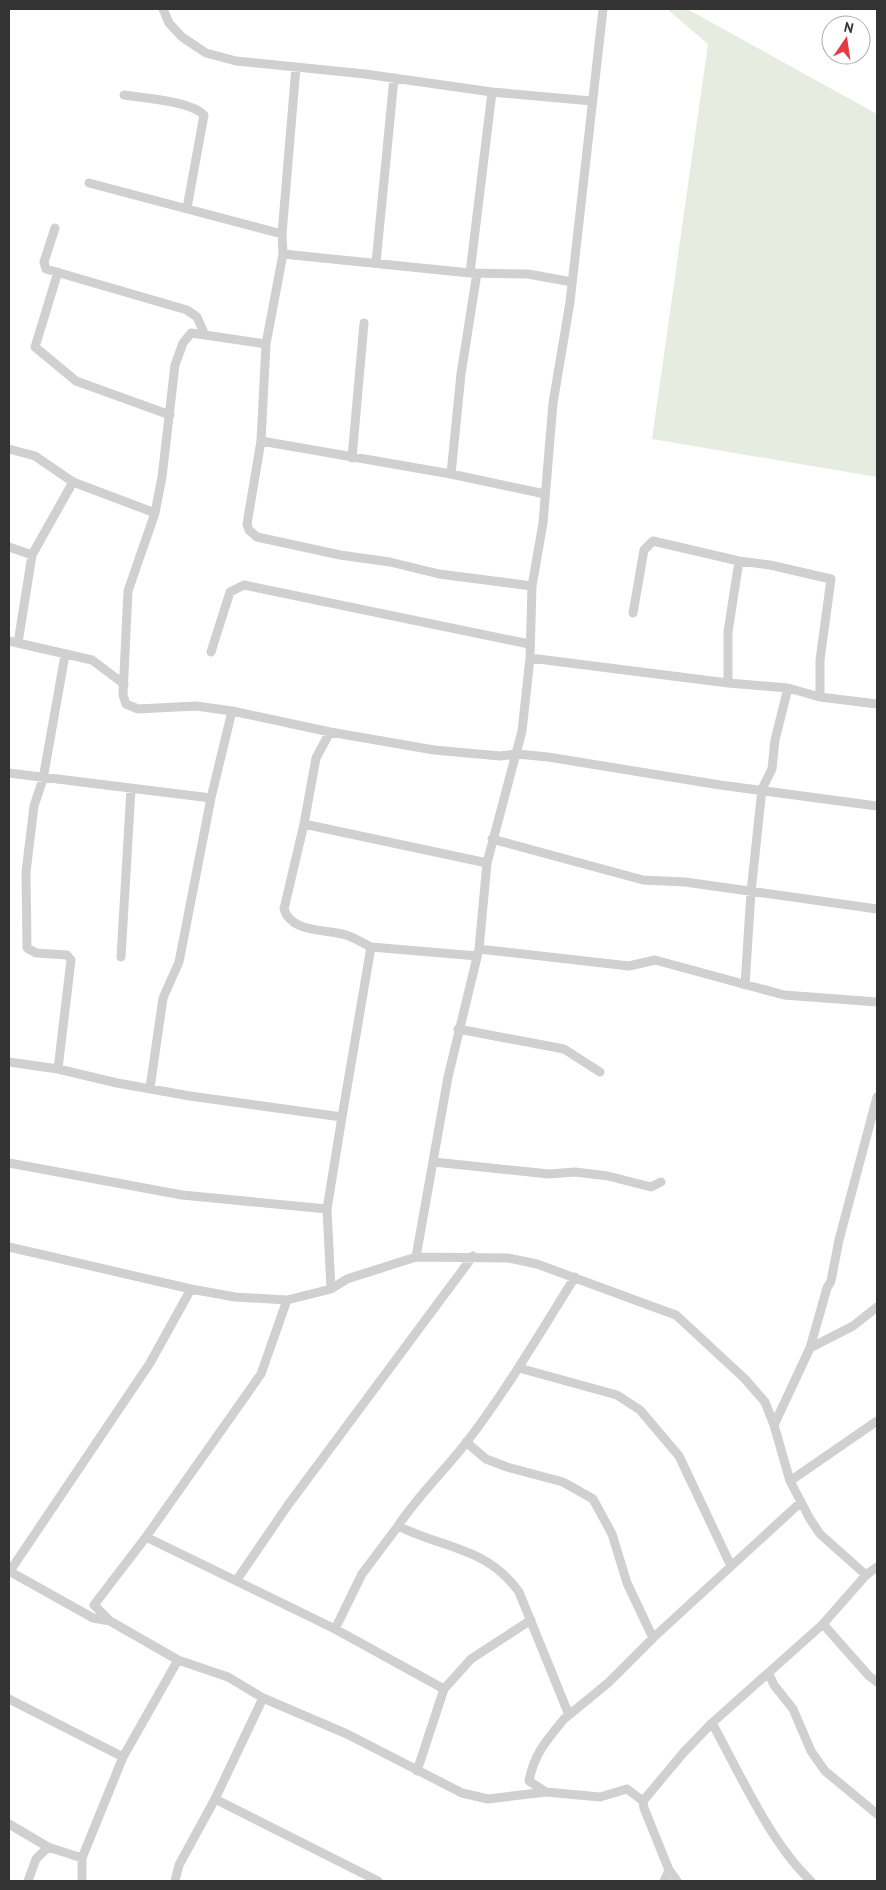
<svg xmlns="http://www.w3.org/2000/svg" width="886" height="1890" font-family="'PT Sans',sans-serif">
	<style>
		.green { fill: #e6ecdf }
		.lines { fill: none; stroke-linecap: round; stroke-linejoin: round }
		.minor { stroke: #d0d0d0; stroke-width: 9 }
	</style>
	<rect width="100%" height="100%" fill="#fff"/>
	<path class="green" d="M667,9h20l190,105v363l-225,-38 56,-395z"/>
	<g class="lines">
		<path class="minor" d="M163,9l6,14 13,14 24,16 30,8 129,13 127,18 100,9
			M296,67l-14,167 1,20 -17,90 -5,97 190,33 94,20
			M124,95c20,3 67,6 80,20l-17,93
			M89,183l193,51
			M55,228l-11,34 2,7 141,41 10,7 7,16
			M283,254l187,19 58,1 44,8
			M376,263l18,-185
			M58,272l-23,75 41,34 94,34
			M470,273l22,-181
			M266,344l-75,-11 -8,10 -8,22 -13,112 -7,36 -27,78 -5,104 3,9 12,5 58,-3 36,5 98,21 104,18 66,6 17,-2 31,3 172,28 157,21
			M261,441l-14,83 2,6 8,7 83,18 50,7 49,12 93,12
			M9,449l26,7 38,26 82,31
			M352,458l12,-135
			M451,474l10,-100 16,-101
			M9,547l23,8
			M633,613l11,-63 9,-9 86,20 31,4 61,14 -11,81v37
			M9,641l83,19 32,24
			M18,643l14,-88 41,-73
			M211,652l19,-60 14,-7 285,59
			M530,658l198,25 60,5 32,9 57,7
			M728,683v-51l11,-71
			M330,732l-14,26 -12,66 -20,85c7,24 42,20 62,26 9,3 17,8 25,12l-29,170
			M9,773l202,25
			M304,824l183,39
			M492,839l151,41 42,2 192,27
			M371,947l106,9
			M479,949l150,17 26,-6 129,35 93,7
			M121,957l10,-168
			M745,985l6,-93 11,-103 10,-20 3,-29 13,-52
			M458,1029l106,20 36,23
			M9,1062l49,7 59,14 73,13 152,21 -15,92 4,80
			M58,1069l13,-109 -4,-5 -31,-2 -9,-5 -1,-76 8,-66 9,-27 22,-124
			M150,1088l13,-90 16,-36 32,-164 21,-87
			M434,1162l115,12 26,-2 33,4 43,11 10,-5
			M9,1163l173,32 145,14
			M9,1247l182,42 44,8 52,3 44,-11 16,-10 69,-22 92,1 29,6 125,46 14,5 69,64 20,23 9,23 16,56 20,38 10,15 46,41
			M416,1257l32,-180 31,-128 8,-86 35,-132 8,-73 2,-72 11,-63 10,-120 17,-101 33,-293
			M810,1348l43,-22 24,-19
			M519,1368l98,27 23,15 39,46 52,110
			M774,1425l36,-77 17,-60 4,-7 8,-41 38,-143
			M466,1442l20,17 21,8 56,15 30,17 19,35 15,49 26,55
			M790,1481l87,-60
			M146,1537l189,92 109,60
			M9,1571l84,47 17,3 68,39 50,17 35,21 84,36 115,59 26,6 58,-7 54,5 27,-8 16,12 41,-49 28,-29 111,-99 43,-49 11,-8
			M10,1571l140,-208 41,-74
			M236,1581l52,-76 185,-249
			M110,1621l-16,-16 52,-68 115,-163 26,-74
			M823,1624l46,52 8,6
			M335,1629l27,-55 36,-48
			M769,1674l5,11 19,24 18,42 14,20 52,43
			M9,1699l114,58
			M569,1715l39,-32 45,-45 148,-136
			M712,1723c27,49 59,121 99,158
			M417,1771l27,-82 27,-30 60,-39
			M546,1792l-17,-11c5,-27 18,-41 35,-62l5,-4 -50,-123c-32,-45 -75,-43 -121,-66 20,-30 46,-55 68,-83 40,-52 74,-110 109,-166
			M215,1799l163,82
			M643,1801l1,7 25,62 8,11
			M9,1824l39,23 34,11
			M28,1881l8,-22 12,-12
			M82,1881v-23l41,-101 55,-97
			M175,1881l4,-16 36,-66 48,-101
			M664,1881l5,-11"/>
	</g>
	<rect width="886" height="1890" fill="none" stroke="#333333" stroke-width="20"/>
	<g transform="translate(846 40) rotate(13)"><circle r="24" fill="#ffffff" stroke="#adadad"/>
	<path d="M0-4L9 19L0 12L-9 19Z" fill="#e63946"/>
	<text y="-8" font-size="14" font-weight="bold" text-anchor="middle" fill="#333333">N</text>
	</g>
</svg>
